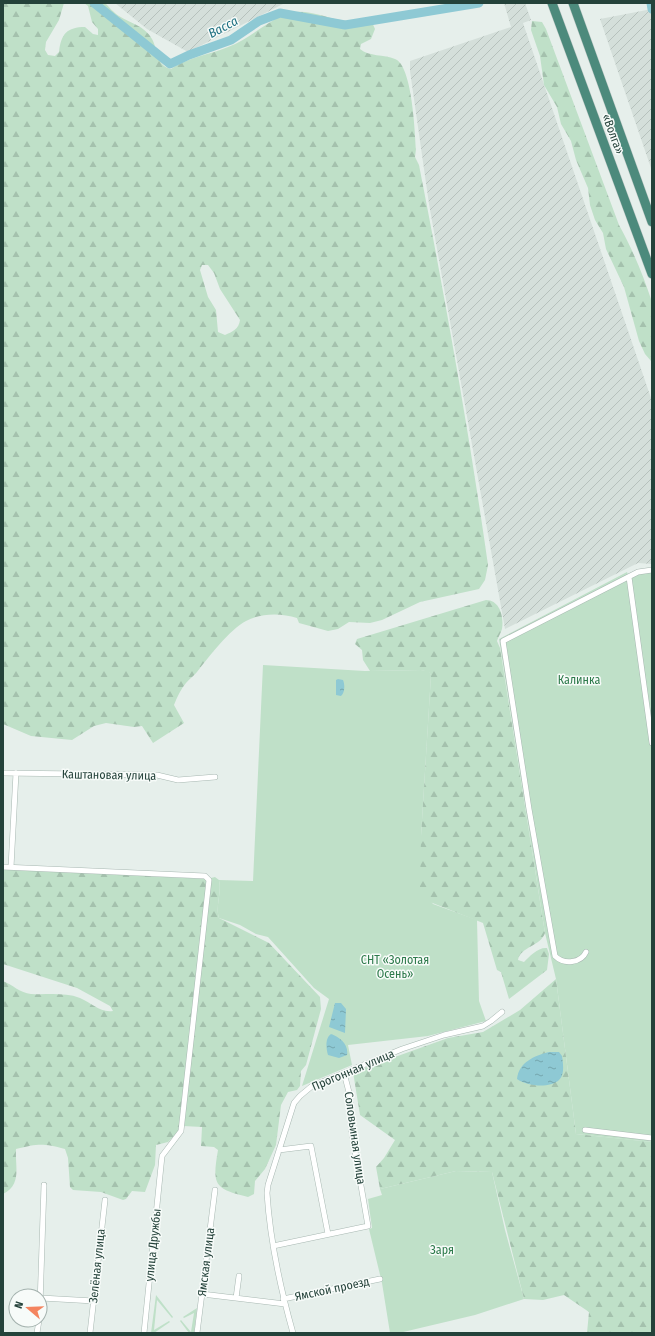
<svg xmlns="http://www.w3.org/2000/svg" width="655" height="1336" font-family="'Fira Sans Condensed',sans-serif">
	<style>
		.industrial { fill: url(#industrial-furrows) }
		.green { fill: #bfe0c8 }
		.forest { fill: url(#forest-firs); fill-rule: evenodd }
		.water { fill: url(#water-ripples) }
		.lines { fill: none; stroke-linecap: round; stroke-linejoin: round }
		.river { stroke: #8ec9d4; stroke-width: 9 }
		.minor-casing { stroke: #a8b8b2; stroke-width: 6 }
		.trunk-casing { stroke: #c2cac8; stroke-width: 10 }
		.minor { stroke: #fff; stroke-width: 5 }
		.trunk { stroke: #4c8a7c; stroke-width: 9 }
		.labels { text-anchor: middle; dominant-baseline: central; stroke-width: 3; stroke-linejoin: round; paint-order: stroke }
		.street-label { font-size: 12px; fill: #24423a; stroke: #f7fbf9 }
		.park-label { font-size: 12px; fill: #2d7a4b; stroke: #f7fbf9 }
		.water-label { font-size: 13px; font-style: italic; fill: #1c6f80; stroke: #f7fbf9 }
	</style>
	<defs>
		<pattern id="industrial-furrows" width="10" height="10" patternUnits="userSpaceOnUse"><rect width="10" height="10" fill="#d4dfda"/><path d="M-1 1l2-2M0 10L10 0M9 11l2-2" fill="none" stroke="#b6c1bc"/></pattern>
		<pattern id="forest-firs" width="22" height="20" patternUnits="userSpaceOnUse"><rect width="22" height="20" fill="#bfe0c8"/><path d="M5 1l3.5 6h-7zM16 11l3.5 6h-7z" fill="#a4c1ad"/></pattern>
		<pattern id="water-ripples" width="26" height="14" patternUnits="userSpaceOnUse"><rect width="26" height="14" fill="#8ec9d4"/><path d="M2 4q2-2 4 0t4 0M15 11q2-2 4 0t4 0" fill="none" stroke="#74a5ad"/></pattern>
	</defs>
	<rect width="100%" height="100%" fill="#e6efeb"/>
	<path class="industrial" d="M115,3h170l-97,49 -41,-23z
		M504,3h21l6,17 -8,3 129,378v163l-14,-1 -133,66 -76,-425 -19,-133v-10l101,-34z
		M652,9v162l-52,-152z"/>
	<path class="green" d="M652,570v572l-76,-8 -20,-155 -11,-46 -46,-294 128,-67 2,5z
		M263,665l102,6 56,-1 8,1 2,4 -10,161 2,54 10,14 44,16 2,81 7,20 -58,15 -80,9 4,20 -50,21 27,-87 -15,-11 -46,-51 -12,-3 -16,-9 -21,-7c-4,-12 3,-25 0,-38l34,1z
		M456,1171l36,1 13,58 19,69 -49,16 -76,18h-9l-8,-50 -13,-54 3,-1 -4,-29 14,-4 -2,-6z
		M156,1295l17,22 -1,1 -15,-18 -3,30 15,-9 1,1 -16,11h-3z
		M197,1308l-3,25h-5l-9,-12 1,-1 10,12 3,-19 -10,5 -1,-1z"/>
	<path class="forest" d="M3,3h61l-5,17 -13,22 -1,8 3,5 7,1 4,-4c2,-18 8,-25 26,-25l8,7 5,1v-6l-6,-7 -4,-16 -4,-3h21c4,4 9,10 14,13 11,7 26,10 33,23 6,11 4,27 19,30 17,-12 38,-14 57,-22 19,-7 35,-22 53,-31 22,-11 44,3 66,5 8,0 16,-2 24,-1l4,9 -4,10 -10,5 -1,5c9,8 24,5 35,10 17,6 20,72 21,90l-1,8 4,8c26,133 50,266 69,400l-3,15 -6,9 -59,13 -38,18 -12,3 -21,-1 -11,7 -10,2 -29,-8 -2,-5c-16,-5 -36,-5 -51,3 -16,8 -38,37 -49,51 -3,4 -8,7 -11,11 -5,6 -9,14 -12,22l10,18 -31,20 -11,-17 -8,1 -28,-4 -12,3 -22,14 -41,-4 -28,-12zM202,265h6l6,8 6,16 20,31c-1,9 -8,12 -15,15l-7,-3 -2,-22 -8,-13 -8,-27z
		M532,21l10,1 4,7 73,196c14,25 24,50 33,77v65l-1,-6 -6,-7 -6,-13 -15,-54 -18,-38 -3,-16 -8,-13 -5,-15 -2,-17 -12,-28 -5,-19 -10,-17 -4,-17 -13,-22 -4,-29 -9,-26z
		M486,600c14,0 18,17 16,29 -1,4 -4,8 -5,12l3,7 45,285c-4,13 -25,14 -27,27l6,2c6,-6 14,-15 23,-14l2,6 -2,16 -38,29 -8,-27 -4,-2 -14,-47 -53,-21 -10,-15 1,-51 10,-161 -2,-3 -8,-2 -51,1 -7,-11 -1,-10 -7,-6 2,-5z
		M3,869l204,10 -27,251 -12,12 -12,3 -1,20 -10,27 -13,-1 -6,8 -3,1 -22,-8 -28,-2 -3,-3 -2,-29 -3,-9c-23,-6 -27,-5 -49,0 -1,18 6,36 -13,45v-213c10,4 17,12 28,13 16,1 33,-2 49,4 12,5 20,15 33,13l-3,-5 -33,-18 -74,-24z
		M215,877l4,3c3,13 -4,26 0,38l50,25 51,54 1,12 -15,56 -5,6 -1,15 -3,4 -9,2 -7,13 -5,40 -11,24 -10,12 -1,13 -6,3c-34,-8 -36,-12 -30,-47l-4,-3 -13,-1 1,-19 -19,-1 28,-248z
		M556,979l20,155 76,8v191h-65l2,-21 -25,-17 -21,5 -19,-1 -32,-127 -36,-1 -76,18 -4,-22 8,-9 11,-18 -35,-25 -7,-43 95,-34 35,-6 37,-22z"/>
	<path class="water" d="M338,679l5,1c2,5 2,12 -2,16l-5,-1v-15z
		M335,1003h6l5,6 -1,24 -16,-6z
		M331,1034c9,3 18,11 16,21l-8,3 -11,-3c-2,-7 -3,-17 3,-21z
		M549,1052h10l3,4c1,7 3,18 -3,24 -10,9 -32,6 -42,-1 2,-17 17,-23 32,-27z"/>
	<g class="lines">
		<path class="river" d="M94,3l76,61 19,-9 42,-15 28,-19 21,-8 65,12 134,-22
			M651,3l1,6"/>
		<defs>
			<path id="minor" d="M629,577l23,166
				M3,773l154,2 21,5 37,-3
				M3,867l202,9 4,4 -28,251 -19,25 -18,177
				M11,867l5,-94
				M586,952c-5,11 -22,13 -31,4l-26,-147 -26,-168 135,-69 14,-2
				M585,1130l67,8
				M279,1150l32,-4 17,88
				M273,1246l95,-20 -17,-98 -1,-32 -6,-23
				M202,1294l83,10
				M41,1298l53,3
				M236,1298l3,-22
				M283,1299l97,-20
				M40,1305l4,-120
				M37,1333l2,-13
				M90,1333l15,-133
				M197,1333l18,-143
				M293,1333c-13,-46 -23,-92 -26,-140l1,-8 26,-82 6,-7 12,-10 90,-37 42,-14 39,-9 8,-5 11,-9"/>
			<path id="trunk" d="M552,3l100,271
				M573,3l79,219"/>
		</defs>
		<use href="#minor" class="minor-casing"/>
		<use href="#trunk" class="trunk-casing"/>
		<use href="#minor" class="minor"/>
		<use href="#trunk" class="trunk"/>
	</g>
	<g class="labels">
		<g class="street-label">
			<text transform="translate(613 134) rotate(70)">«Волга»</text>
			<text transform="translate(109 775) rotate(1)">Каштановая улица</text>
			<text transform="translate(353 1070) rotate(-23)">Прогонная улица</text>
			<text transform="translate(355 1138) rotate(82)">Соловьиная улица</text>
			<text transform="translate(153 1245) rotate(-84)">улица Дружбы</text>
			<text transform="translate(206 1262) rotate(-83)">Ямская улица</text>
			<text transform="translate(97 1266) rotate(-84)">Зелёная улица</text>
			<text transform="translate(332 1289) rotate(-12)">Ямской проезд</text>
		</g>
		<g class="park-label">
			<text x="579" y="680">Калинка</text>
			<text x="395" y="960">СНТ «Золотая<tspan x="395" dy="14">Осень»</tspan></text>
			<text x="442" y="1250">Заря</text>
		</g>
		<g class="water-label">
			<text transform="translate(223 27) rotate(-28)">Васса</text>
		</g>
	</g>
	<rect width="655" height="1336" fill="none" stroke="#24423a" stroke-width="8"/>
	<g transform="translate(28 1308) rotate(289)"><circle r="19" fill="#f7fbf9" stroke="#a3b1ad"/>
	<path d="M0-3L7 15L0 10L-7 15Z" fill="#f4845f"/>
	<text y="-6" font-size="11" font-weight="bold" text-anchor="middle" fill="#24423a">N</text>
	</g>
</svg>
